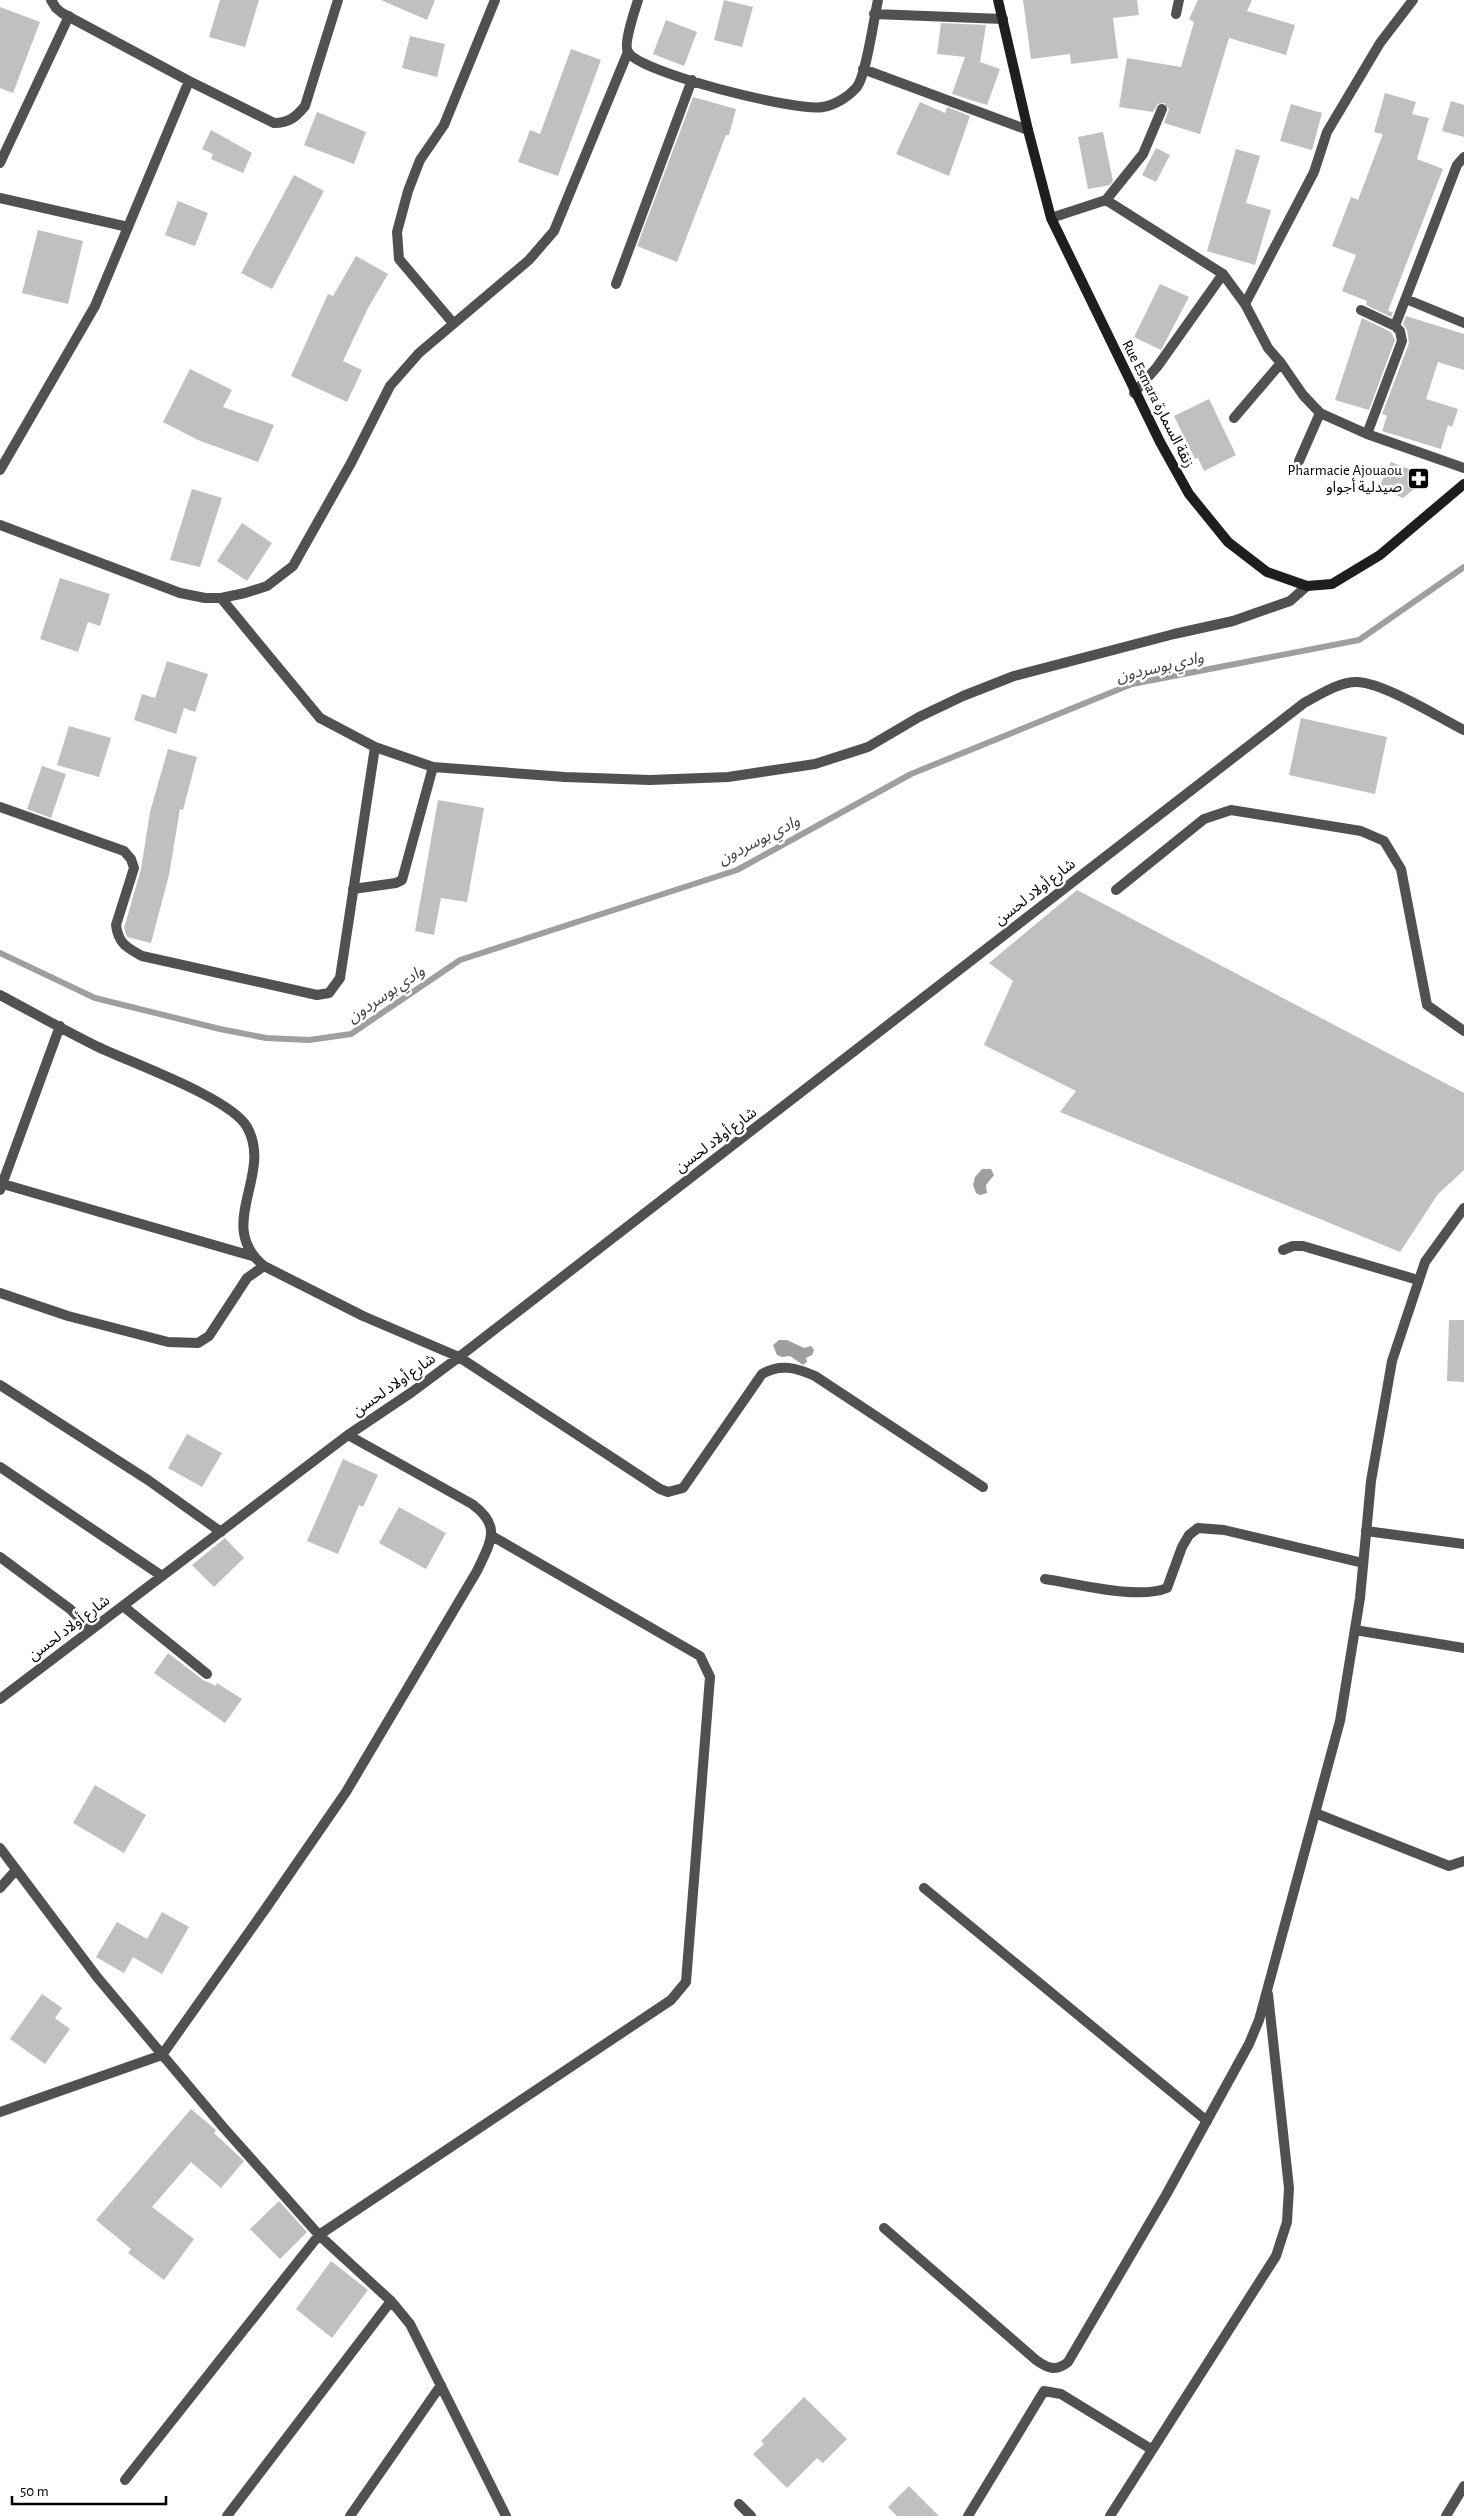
<svg xmlns="http://www.w3.org/2000/svg" width="1464" height="2516" font-family="'Alegreya Sans','Noto Sans Arabic',sans-serif">
	<style>
		.water { fill: #9f9f9f }
		.lines { fill: none; stroke-linecap: round; stroke-linejoin: round }
		.stream { stroke: #9f9f9f; stroke-width: 6 }
		.building { fill: #c0c0c0 }
		.lane { stroke: #515151; stroke-width: 10 }
		.street { stroke: #515151; stroke-width: 10 }
		.secondary { stroke: #1e1e1e; stroke-width: 10 }
		.labels { text-anchor: middle; dominant-baseline: central; stroke-width: 5; stroke-linejoin: round; paint-order: stroke }
		.street-label { font-size: 15px; fill: #000; stroke: #fff }
		.poi-label { font-size: 15px; fill: #000; stroke: #fff; text-anchor: end }
		.water-label { font-size: 16px; font-style: italic; fill: #404040; stroke: #fff }
	</style>
	<rect width="100%" height="100%" fill="#fff"/>
	<path class="water" d="M982,1169h9l3,6 -8,10 1,8 -7,2 -4,-2 -3,-8 2,-8z
		M779,1340h8l17,8 7,-2 3,4 -2,5 -6,3 1,4 -4,3 -13,-9 -8,1 -5,-2 -4,-10z"/>
	<g class="lines">
		<path class="stream" d="M0,953l95,45 125,31 46,9 43,2 42,-6 109,-74 277,-90 174,-96 221,-90 227,-44 105,-73"/>
	</g>
	<path class="building" d="M220,0h39l-14,47 -36,-10z
		M381,0h54l-8,20z
		M724,0l29,7 -11,40 -28,-7z
		M1023,0h114l2,15 -26,3 5,40 -47,6 -1,-10 -39,5z
		M1198,0h54l-5,11 48,14 -9,30 -57,-17 -29,96 -36,-11 5,-14 -5,-6 -6,1 -5,8 -34,-5 8,-49 54,9 13,-45 -5,-3z
		M0,7l40,15 -27,71 -13,-5z
		M666,20l31,12 -13,34 -31,-12z
		M941,23l45,2 -6,37 20,7 -13,36 -35,-11 13,-37 -28,-3z
		M410,36l35,8 -8,33 -35,-9z
		M571,49l30,11 -43,116 -40,-14 12,-32 10,4z
		M1385,93l31,9 -4,12 17,4 -12,41 26,10 -55,142 5,1 -2,5 -25,-12 1,-4 -25,-10 14,-36 -24,-9 19,-49 7,3 25,-66 -9,-2z
		M693,97l43,12 -7,26h-3l-49,127 -40,-16z
		M1451,101l13,4v32l-22,-6z
		M920,102l25,11 2,-6 23,9 -21,60 -53,-22z
		M1291,104l31,9 -10,37 -32,-9z
		M317,112l49,20 -12,32 -50,-19z
		M211,130l41,23 -9,20 -32,-14 2,-5 -11,-5z
		M1103,132l10,49 -3,4 -22,4 -10,-52z
		M1156,148l14,7 -14,27 -14,-7z
		M1236,149l24,7 -14,47 25,7 -16,55 -48,-14z
		M294,175l30,16 -52,98 -31,-16z
		M178,201l30,12 -13,33 -30,-11z
		M38,230l45,11 -15,63 -46,-11z
		M356,256l32,18 -20,34 -25,53 19,9 -15,32 -56,-26 37,-82 5,2z
		M1160,284l29,13 -28,53 -27,-13z
		M1406,316l58,18v36l-26,-8 -12,37 32,10 -6,18 -4,-2 -7,24 -59,-18 5,-15 -5,-2 27,-71 -2,-13 -4,-6z
		M1362,318l29,14 4,8 -26,70 -34,-10z
		M190,369l42,21 -9,17 51,18 -16,37 -60,-22 -35,-18z
		M1209,399l27,56 -32,16 -6,-13 -3,1 -21,-43z
		M1391,462l38,15 -26,21 -24,-11z
		M192,489l30,9 -22,69 -30,-7z
		M242,523l30,20 -25,38 -30,-20z
		M60,578l50,16 -10,32 -12,-4 -10,30 -38,-13z
		M167,661l41,13 -13,38 -11,-4 -8,26 -42,-14 8,-26 13,4z
		M1301,718l86,19 -12,57 -86,-19z
		M69,726l42,12 -12,39 -42,-12z
		M168,749l29,8 -14,53 -3,-1 -11,66 -18,68 -24,-6 -3,-9 17,-59 9,-57z
		M42,766l24,8 -15,44 -24,-9z
		M438,800l46,8 -17,94 -26,-4 -7,37 -19,-4z
		M1077,890l387,203v77l-26,24 -38,58 -340,-140 16,-21 -92,-46 29,-64 -24,-18z
		M1449,1320h15v62l-17,-1z
		M187,1434l35,19 -20,34 -34,-19z
		M343,1459l35,16 -15,32 -4,-2 -21,49 -31,-13z
		M399,1507l47,26 -20,36 -47,-26z
		M225,1538l19,20 -30,29 -22,-22z
		M168,1653l35,27 13,6 1,-3 25,16 -17,24 -71,-50z
		M95,1785l51,30 -22,38 -51,-30z
		M162,1912l27,15 -27,47 -29,-17 -9,16 -28,-16 21,-35 30,17z
		M42,1994l20,14 -7,10 15,11 -25,35 -35,-25z
		M191,2109l25,21 -2,3 30,28 -23,27 -30,-26 -39,45 42,32 -30,41 -36,-27 3,-4 -35,-29z
		M279,2201l28,31 -27,27 -30,-30z
		M331,2261l37,29 -36,48 -36,-29z
		M804,2397l43,42 -24,24 -6,-5 -30,30 -34,-34 11,-10 -3,-3z
		M909,2486l30,30h-42l-9,-9z"/>
	<g class="lines">
		<path class="lane" d="M0,163l69,-147
			M0,198l128,29
			M453,323l-54,-64 -2,-27 11,-41 12,-31 24,-35 51,-125
			M0,525l180,68 25,5h16l24,-5 22,-7 26,-20 58,-103 39,-77 29,-33 110,-93 25,-29 74,-179
			M221,598l99,120 55,29 58,20 132,10 85,3 78,-3 87,-13 53,-17 51,-30 44,-21 51,-20 160,-42 59,-13 57,-20 17,-15
			M0,807l124,44 7,8 3,9 -18,57c2,18 11,23 26,31l175,39 12,-2 11,-15 35,-231
			M353,889l43,-6 6,-3 31,-113
			M1116,890l88,-71 27,-9 130,21 23,10 17,28 26,136 37,26
			M1283,1250l10,-4h10l115,34
			M1366,1531l98,13
			M1355,1630l109,18
			M924,1888l283,233"/>
		<path class="street" d="M51,0l5,8 6,5 127,68 85,42c15,0 22,-6 31,-17l33,-106
			M638,0c-3,10 -15,44 -10,52 12,21 169,60 195,55 12,-2 25,-10 33,-19 10,-10 18,-71 22,-88
			M874,14l129,5
			M1176,14l3,-14
			M863,69l165,61
			M1106,200l37,-46 19,-45
			M1051,218l55,-18 117,74 22,30 23,44 13,15
			M616,284l76,-204
			M1406,299l58,24
			M1245,304l69,-132 13,-40 53,-89 33,-43
			M1361,310l34,16
			M1134,393l23,-26 66,-93
			M1234,418l47,-55 22,32 17,18
			M1367,434l35,-93 -2,-10 -5,-5 62,-161 7,-8
			M1299,461l21,-48 47,21 97,34
			M0,470l95,-164 94,-225
			M0,995c32,17 62,34 94,50 34,17 136,52 153,82 27,48 -33,98 17,139l99,50 96,41 201,132 8,3 15,-4 79,-114c18,-11 35,-6 53,2l168,111
			M3,1184l249,72
			M0,1190l60,-164
			M0,1293l68,23 100,26 30,1 11,-7 38,-58 17,-12
			M0,1385l148,95 73,52
			M0,1467l162,109
			M0,1557l70,52 21,21
			M1045,1579c33,5 93,21 122,9l15,-41 7,-12 9,-7 26,2 139,33
			M123,1606l84,68
			M0,1699l348,-264 64,-43 47,-35 845,-654c15,-8 36,-22 54,-21 28,2 80,35 106,48
			M1315,1813l134,53 15,-5
			M0,1848l97,129 126,150 96,108 72,66 19,23 96,192
			M0,1888l16,-18
			M0,2112l162,-57 104,-147 80,-116 131,-221c14,-30 25,-45 -5,-67l-124,-69
			M884,2228l152,132c11,8 20,12 32,2l98,-167 83,-151 10,-24 81,-299 20,-123 11,-117 21,-120 33,-99 39,-54
			M125,2480l194,-245 352,-235 15,-18 24,-305 -10,-21 -208,-120
			M739,2504l12,12
			M227,2516l164,-215
			M350,2516l91,-131
			M968,2516l76,-125 17,3 90,55
			M1110,2516l166,-260 11,-34 2,-34 -21,-194
			M1446,2516l18,-30"/>
		<path class="secondary" d="M998,0l30,130 23,88 109,224 29,52 39,48 39,30 40,14 25,-2 48,-29 84,-71"/>
	</g>
	<defs>
		<symbol id="pharmacy-square" viewBox="-11 -11 22 22"><rect x="-9" y="-9" width="18" height="18" rx="4" fill="#000" stroke="#fff"/><path d="M-2-6h4v4h4v4h-4v4h-4v-4h-4v-4h4Z" fill="#fff"/></symbol>
	</defs>
	<g fill-rule="evenodd">
		<use href="#pharmacy-square" x="1406" y="466" width="25" height="25"/>
	</g>
	<g class="labels">
		<g class="street-label">
			<text transform="translate(1158 404) rotate(63)">Rue Esmara زنقة السمارة</text>
			<text transform="translate(1035 892) rotate(-38)">شارع أولاد لحسن</text>
			<text transform="translate(716 1140) rotate(-37)">شارع أولاد لحسن</text>
			<text transform="translate(394 1385) rotate(-35)">شارع أولاد لحسن</text>
			<text transform="translate(69 1628) rotate(-37)">شارع أولاد لحسن</text>
		</g>
		<g class="poi-label">
			<text x="1402" y="470">Pharmacie Ajouaou<tspan x="1402" dy="17">صيدلية أجواو</tspan></text>
		</g>
		<g class="water-label">
			<text transform="translate(1160 667) rotate(-13)">وادي بوسردون</text>
			<text transform="translate(759 840) rotate(-27)">وادي بوسردون</text>
			<text transform="translate(386 994) rotate(-34)">وادي بوسردون</text>
		</g>
	</g>
	<path d="M12 2496v8h154v-8" fill="none" stroke="#000000" stroke-width="2.5"/>
	<text x="20" y="2496" font-size="15" fill="#000000" stroke="#ffffff" stroke-width="4" paint-order="stroke">50 m</text>
</svg>
